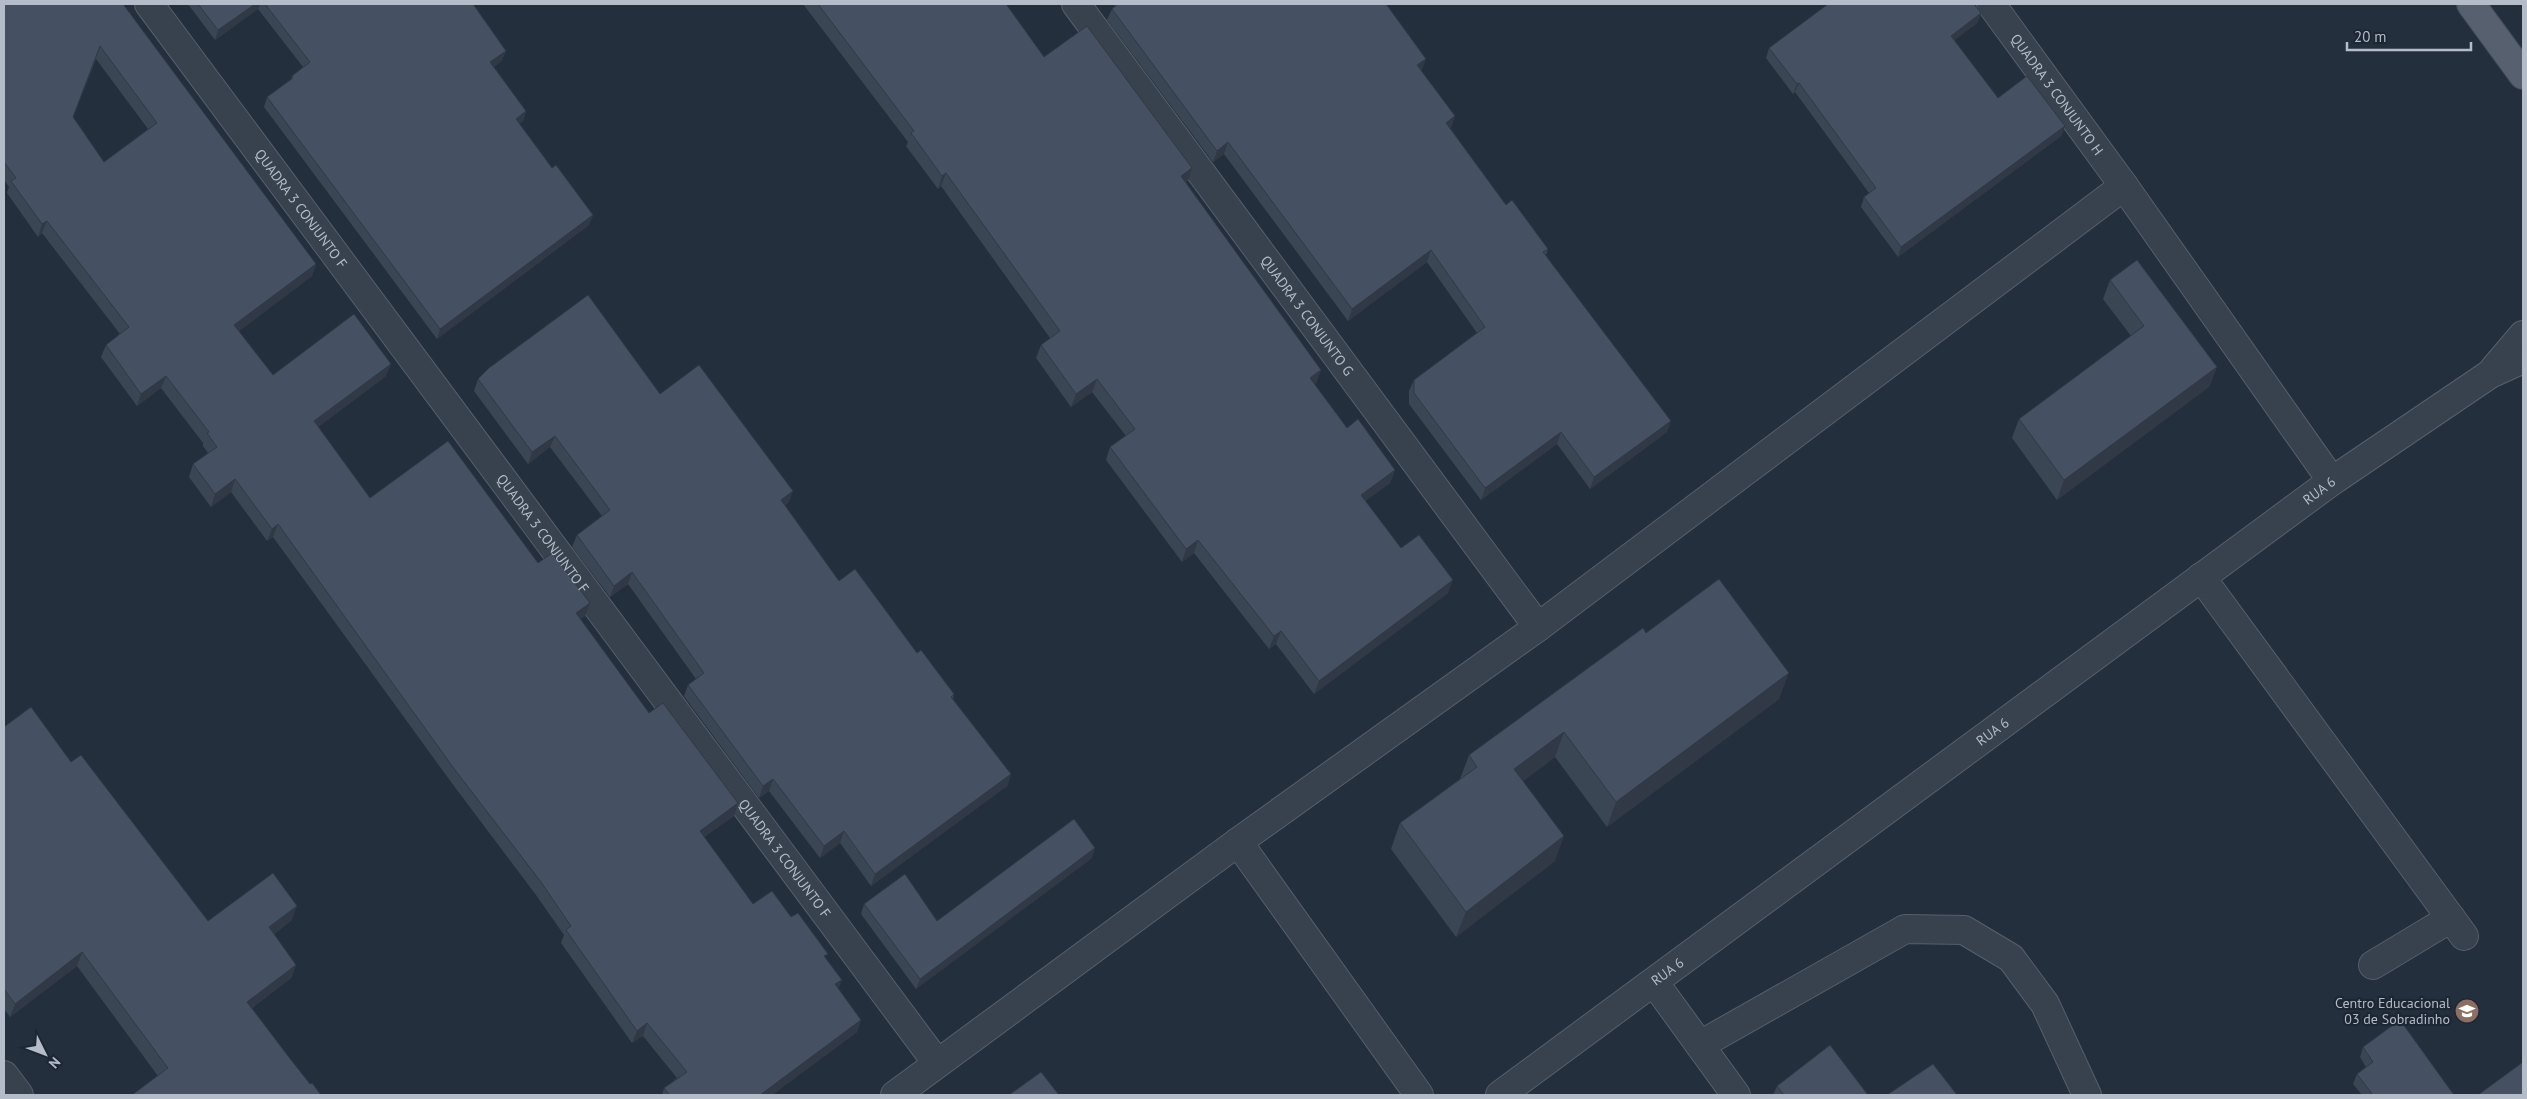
<svg xmlns="http://www.w3.org/2000/svg" width="2527" height="1099" font-family="'PT Sans',sans-serif">
	<style>
		.lines { fill: none; stroke-linecap: round; stroke-linejoin: round }
		.minor-casing { stroke: #565f6c; stroke-width: 30 }
		.major-casing { stroke: #414a57; stroke-width: 30 }
		.minor { stroke: #38414e; stroke-width: 28 }
		.major { stroke: #56606e; stroke-width: 28 }
		.wall { fill: #3b4654; fill-rule: evenodd }
		.shaded-wall { fill: #303945 }
		.building { fill: #455162; stroke: #303945; fill-rule: evenodd }
		.labels { text-anchor: middle; dominant-baseline: central; stroke-width: 4.5; stroke-linejoin: round; paint-order: stroke }
		.street-label { font-size: 14px; fill: #b4bcc9; stroke: #1d2633 }
		.poi-label { font-size: 14px; fill: #b4bcc9; stroke: #1d2633; text-anchor: end }
	</style>
	<rect width="100%" height="100%" fill="#242f3e"/>
	<g class="lines">
		<defs>
			<g id="minor">
				<path id="s1" d="M149,4l788,1059"/>
				<path id="s2" d="M1076,4l462,623"/>
				<path id="s3" d="M1991,4l133,182 208,295"/>
				<path d="M2494,369l29,-34"/>
				<path d="M2201,577l263,359"/>
				<path d="M1238,842l181,253"/>
				<path d="M2373,965l78,-47"/>
				<path d="M1654,982l82,113"/>
				<path d="M1700,1045l205,-116 59,1 47,28 34,46 42,91"/>
				<path d="M4,1075l15,20"/>
				<path d="M895,1095l343,-253 300,-215 586,-441"/>
				<path id="s4" d="M1500,1095l832,-614 158,-107 33,-15"/>
			</g>
			<path id="major" d="M2471,4l52,71"/>
		</defs>
		<use href="#minor" class="minor-casing"/>
		<use href="#major" class="major-casing"/>
		<use href="#minor" class="minor"/>
		<use href="#major" class="major"/>
	</g>
	<path class="wall" d="M4,4h119l193,260 -4,12 -73,55 34,44 113,1 -68,51 52,71 168,65 52,40 -5,13 -5,3 69,94 89,90 -4,13 -30,21 49,67 38,13 35,42 12,30 23,31 -4,12 -85,63h-110l2,-7 13,-10 -34,-42 -11,7 -71,-100 3,-8 -28,-40 -85,-113 -178,-245 -6,4 -36,-49 -20,15 -22,-30 4,-13 15,-11 -5,-7v-3l-42,-55 -24,18 -36,-49 5,-12 14,-11 -78,-101 -4,4 -31,-44 2,-6 -5,-7zM96,59l52,70 -44,33 -31,-45z
		M188,4h285l33,47 -4,9 -8,7 32,44 -3,10 -4,3 33,44 41,47 -4,10 -152,114 -173,-232 3,-10 23,-16 2,-5 11,-9 -45,-58 -43,31z
		M803,4h203l38,53 144,124 -3,1 136,188 -5,13 -2,1 33,44 48,42 -5,13 -25,18 36,47 47,45 -134,101 -38,-50 -7,5 -75,-96 -12,9 -76,-102 4,-13 16,-11 -34,-44 -21,15 -35,-49 5,-13 9,-7 -109,-152 -3,3 -32,-43 2,-4z
		M1113,4h273l36,66 -1,1 30,57h-1l56,77 42,44 -2,6 121,177 -77,57 -33,-45 -76,56 -72,-96v-13l5,-11 63,-47 -50,-71 -79,59 -124,-167 -11,8 -106,-142 5,-11 3,-3z
		M1981,13l-4,10 -23,17 44,58 67,28 -4,10 -163,121 -37,-50 3,-10 5,-4 -74,-101 -2,2 -27,-36 3,-10z
		M2110,280l100,106 -153,114 -45,-62 7,-19 112,-83 -28,-37z
		M478,379l182,15 129,108 -4,3 54,76 78,72 37,41 -1,5 58,75 -4,12 -136,100 -31,-43 -20,15 -51,-67 -10,7 -75,-102 4,-11 8,-6 -68,-95 -18,13 -38,-50 5,-12 25,-19 -52,-69 -22,17 -54,-73z
		M1646,633l133,66 -172,128 -52,-70 -32,24 32,80 -99,76 -65,-88 9,-26 60,-44 9,-24z
		M4,727l67,35 137,159 84,-1 -18,14 22,31 -5,13 -39,30 36,48 22,28 11,11 -163,-19 -81,-110 -67,51 -6,-8z
		M1092,858l-176,131 -55,-75 3,-10 73,17z
		M2363,1047l91,48h-92l-9,-11 4,-10 9,-7 -6,-10z
		M1777,1086l91,9h-95z"/>
	<path class="shaded-wall" d="M255,4h5l-2,5 -43,31 3,-10z
		M1981,13l-4,10 -30,23 4,-10z
		M506,51l-4,9 -15,12 3,-10z
		M1426,59l-4,11 -9,7 4,-12z
		M1799,83l-4,9 -2,2 4,-10z
		M526,111l-3,10 -11,8 4,-10z
		M1455,116l-4,12 -9,7 4,-12z
		M2065,126l-4,10 -163,121 3,-10z
		M1228,142l-4,12 -11,8 4,-11z
		M1192,168l-4,13 -12,8 5,-13z
		M946,173l-5,13 -3,3 4,-13z
		M593,215l-4,10 -152,114 3,-10z
		M47,221l-5,12 -4,4 4,-13z
		M1431,250l-4,12 -79,59 4,-12z
		M316,264l-4,12 -82,62 4,-13z
		M391,364l-5,12 -77,58 5,-13z
		M2217,367l-7,19 -153,114 7,-20z
		M1321,370l-5,13 -11,8 5,-13z
		M166,376l-5,12 -24,18 4,-12z
		M1097,379l-5,13 -21,15 5,-13z
		M1671,421l-4,11 -77,57 4,-12z
		M1561,432l-4,12 -76,56 4,-12z
		M555,436l-5,11 -22,17 4,-12z
		M1395,470l-5,13 -34,25 5,-13z
		M235,479l-4,13 -20,15 4,-13z
		M793,491l-4,11 -13,9 5,-11z
		M278,524l-5,13 -6,4 5,-12z
		M1198,540l-4,13 -12,9 4,-13z
		M632,572l-4,12 -18,13 4,-11z
		M1453,580l-5,13 -134,101 5,-13z
		M590,603l-5,13 -13,10 4,-13z
		M1281,631l-5,13 -7,5 5,-13z
		M1789,673l-10,26 -172,128 9,-25z
		M1564,732l-9,25 -50,38 9,-26z
		M1011,774l-4,12 -136,100 4,-12z
		M773,779l-4,12 -10,7 4,-12z
		M738,803l-4,13 -39,28 5,-13z
		M844,831l-4,12 -20,15 4,-12z
		M1564,836l-9,25 -99,76 10,-25z
		M1095,848l-3,10 -176,131 4,-10z
		M297,906l-5,14 -28,21 5,-14z
		M82,952l-5,14 -67,51 5,-13z
		M296,965l-5,13 -49,37 5,-13z
		M842,980l-5,12 -2,-8z
		M861,1020l-4,12 -85,63h-12z
		M647,1023l-4,13 -11,7 5,-12z"/>
	<path class="building" d="M4,4h119l193,260 -82,61 39,50 81,-61 37,50 -77,57 56,77 78,-57 90,122 14,-10 38,50 -14,10 73,100 14,-10 75,100 -38,28 53,73 19,-13 19,26 7,-4 30,41 -4,2 18,24 -7,4 26,36 -101,75h-90l-6,-7 23,-16 -40,-49 -10,8 -71,-101 5,-4 -30,-44 -86,-112 -177,-246 -6,5 -37,-50 -20,15 -22,-30 24,-17 -10,-14 2,-1 -43,-56 -25,18 -35,-49 23,-18 -82,-106 -5,3 -31,-43 5,-3 -12,-16zM100,46l57,77 -53,39 -31,-45z
		M198,4h57l-37,26z
		M265,4h208l33,47 -16,11 36,49 -10,8 36,49 4,-3 37,50 -153,114 -173,-232 26,-19 -1,-2 18,-14z
		M818,4h188l38,53 43,-31 105,142 -11,8 140,194 -11,8 37,50 11,-9 37,51 -34,25 40,53 18,-13 34,45 -134,101 -38,-50 -7,5 -76,-96 -12,9 -76,-102 25,-18 -38,-50 -21,15 -35,-49 19,-14 -114,-158 -4,3 -31,-43 3,-2z
		M1118,4h268l40,55 -9,6 38,51 -9,7 60,82 6,-5 36,49 -5,3 128,169 -77,56 -33,-45 -76,56 -71,-95v-13l71,-53 -54,-77 -79,59 -124,-167 -11,9 -105,-142z
		M1828,4h146l7,9 -30,23 47,62 29,-22 38,50 -164,121 -37,-50 12,-9 -77,-105 -2,1 -28,-36z
		M2137,260l80,107 -153,113 -45,-61 125,-93 -34,-46z
		M588,295l72,99 39,-29 94,126 -12,9 58,81 16,-12 62,84 4,-3 33,44 -3,3 60,77 -136,100 -31,-43 -20,15 -51,-67 -10,7 -75,-101 16,-12 -72,-101 -18,14 -37,-51 33,-25 -55,-74 -23,16 -54,-73 11,-11z
		M1719,579l70,94 -173,129 -52,-70 -50,37 50,67 -98,76 -66,-89 77,-56 -8,-12 174,-127 3,5z
		M31,707l40,55 10,-7 127,166 65,-48 24,33 -28,21 27,38 -49,37 41,54 22,28 2,-1 9,12h-189l36,-27 -86,-116 -67,52 -11,-15v-262z
		M1074,819l21,29 -175,131 -56,-75 41,-30 32,47z
		M2400,1020l54,75h-81l-16,-21 16,-12 -10,-15z
		M1830,1045l38,50h-84l-7,-9z
		M2523,1062v33h-45z
		M1933,1064l24,31h-70z
		M1041,1072l18,23h-50z"/>
	<defs>
		<symbol id="school-disc" viewBox="-11 -11 22 22"><circle r="9.5" fill="#8d6e63" stroke="#1d2633"/><path d="M0-5L7-2L0 1L-7-2ZM-4 1L0 2.5L4 1V4Q0 6-4 4Z" fill="#fff"/></symbol>
	</defs>
	<g fill-rule="evenodd">
		<use href="#school-disc" x="2453" y="997" width="28" height="28"/>
	</g>
	<g class="labels">
		<g class="street-label">
			<text stroke="none"><textPath href="#s3" startOffset="112">QUADRA 3 CONJUNTO H</textPath></text>
			<text stroke="none"><textPath href="#s1" startOffset="255">QUADRA 3 CONJUNTO F</textPath></text>
			<text stroke="none"><textPath href="#s2" startOffset="388">QUADRA 3 CONJUNTO G</textPath></text>
			<text stroke="none"><textPath href="#s4" startOffset="1018">RUA 6</textPath></text>
			<text stroke="none"><textPath href="#s1" startOffset="660">QUADRA 3 CONJUNTO F</textPath></text>
			<text stroke="none"><textPath href="#s4" startOffset="612">RUA 6</textPath></text>
			<text stroke="none"><textPath href="#s1" startOffset="1065">QUADRA 3 CONJUNTO F</textPath></text>
			<text stroke="none"><textPath href="#s4" startOffset="208">RUA 6</textPath></text>
		</g>
		<g class="poi-label">
			<text x="2450" y="1003">Centro Educacional<tspan x="2450" dy="16">03 de Sobradinho</tspan></text>
		</g>
	</g>
	<rect width="2527" height="1099" fill="none" stroke="#b4bcc9" stroke-width="10"/>
	<g transform="translate(45 1054) rotate(132)" stroke="#1d2633" stroke-width="4" paint-order="stroke">
	<path d="M0-4L9 19L0 12L-9 19Z" fill="#b4bcc9"/>
	<text y="-8" font-size="14" font-weight="bold" text-anchor="middle" fill="#b4bcc9">N</text>
	</g>
	<path d="M2347 42v8h124v-8" fill="none" stroke="#b4bcc9" stroke-width="2.5"/>
	<text x="2354" y="42" font-size="15" fill="#b4bcc9" stroke="#1d2633" stroke-width="4" paint-order="stroke">20 m</text>
</svg>
